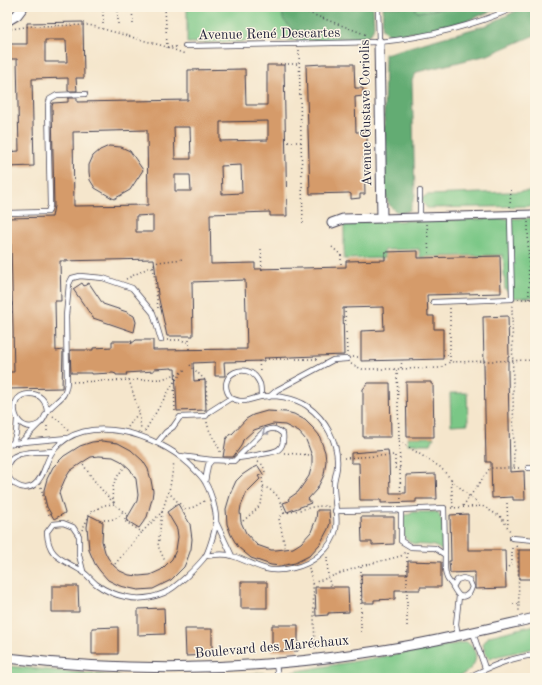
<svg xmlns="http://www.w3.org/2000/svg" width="542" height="685" font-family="'Old Standard TT',serif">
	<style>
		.green { fill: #7ac786; stroke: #4e7460 }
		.forest { fill: #63ac73; stroke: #426757 }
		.building { fill: #d59b6b; fill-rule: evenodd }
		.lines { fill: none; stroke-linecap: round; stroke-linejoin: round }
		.service-casing { stroke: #423f51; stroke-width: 6 }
		.pedestrian-casing { stroke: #423f51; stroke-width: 9 }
		.minor-casing { stroke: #423f51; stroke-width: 11 }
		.path { stroke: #423f51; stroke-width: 1.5; stroke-dasharray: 1 3; stroke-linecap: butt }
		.service { stroke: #fff; stroke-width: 4.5 }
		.pedestrian { stroke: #fff; stroke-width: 7 }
		.minor { stroke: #fff; stroke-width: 9 }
		.oneway { stroke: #9c9ca7 }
		.labels { text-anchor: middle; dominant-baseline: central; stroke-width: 3; stroke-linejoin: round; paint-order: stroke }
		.street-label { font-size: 14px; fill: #22223b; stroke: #fcf5e5 }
	</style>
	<rect width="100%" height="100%" fill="#fcf5e5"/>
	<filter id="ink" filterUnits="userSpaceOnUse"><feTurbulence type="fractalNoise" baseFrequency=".025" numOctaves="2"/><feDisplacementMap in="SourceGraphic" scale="8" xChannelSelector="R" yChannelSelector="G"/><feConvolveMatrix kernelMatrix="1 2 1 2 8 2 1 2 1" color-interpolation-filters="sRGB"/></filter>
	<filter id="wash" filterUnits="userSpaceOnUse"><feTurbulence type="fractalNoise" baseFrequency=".012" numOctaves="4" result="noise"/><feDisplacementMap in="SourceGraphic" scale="16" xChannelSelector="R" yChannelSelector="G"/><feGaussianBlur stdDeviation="0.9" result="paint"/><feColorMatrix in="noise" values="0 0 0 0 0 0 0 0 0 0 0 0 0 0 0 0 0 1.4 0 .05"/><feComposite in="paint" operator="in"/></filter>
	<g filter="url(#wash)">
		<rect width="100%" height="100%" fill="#f5e6cc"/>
		<path class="green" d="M187,7h96l9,23 60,9 -165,4z
			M414,7h40l-37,5z
			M535,191v15l-108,2 -7,-9 7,-4z
			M535,218v79l-21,1 -9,-9 -2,-34 -83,2 -1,-8 -35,1v8l-40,1v-37z
			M450,393h17l1,31 -17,1z
			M407,437h27l-3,7h-23z
			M411,512h26c9,9 6,28 6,40 -12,-14 -30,0 -39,-16l-1,-18 2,-3 6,-1z
			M535,625v23l-46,10 -4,-5 -2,-9 6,-8z
			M467,642c10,8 12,19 2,28 -4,4 -10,6 -15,8h-169l1,-5z
			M7,666l125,12h-125z
			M264,673l7,5h-62l6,-3z"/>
		<path class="forest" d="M282,7h91l1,19 -2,6 -7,6 -13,1 -60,-9 -9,-11z
			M383,7h31l3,5 37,-5h48l-33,13 -36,10 -39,5 -7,-1 -5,-5z
			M524,7h11v28l-47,20 -71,17 -5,8 3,115 -5,15c-13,8 -21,-3 -25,-15l-1,-79 1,-62 102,-29z"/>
		<g id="blocks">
			<path class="building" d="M83,22l1,56h-8l1,13h-9v-13l-36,1 2,87 -27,1v-15l12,-1 -2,-92h-10v-15h20v-21zM45,40h21l1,22h-22z
				M323,64h31l1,24h8v8l-8,1 1,35h11v24h-3l1,38h-5v4l-9,1v-5l-2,-1 -39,1 -4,-129z
				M267,65h17l3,151h-17v-4l-60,2 1,50 44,-1v6l91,-2v-6l39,-1v-8l33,-1v7l82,-2 1,37 -74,2 1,21h6v13h9v30l-82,2v-30l23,-1 -1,-23 -40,1 1,47 -80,3v3l-40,1 1,14h-10v-14l-22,1 1,18 11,-1 1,30 -29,1 -2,-42h-3v-1l-18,1v2l-28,2 1,2h-11v-1l-3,-1 -21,1v-1h-21l-1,-23h23v-2l19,-1v-6h20l-1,3 5,-4h17v10l94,-1 -2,-69 -53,2 1,54h-26l-9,-41 -4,-36 -94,2 1,40h-6l1,50 7,-1 -1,38 -55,1v-17h7l-3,-128h-4v-26l45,-1 2,-11 -2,-100 1,-3 15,-1v-4h9v4l111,-2v-30l57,-1 1,36h21zM268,121v19l-48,1v-19zM174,127h16l1,32h-16zM147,130l1,75 -74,1 -1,-74zM241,165l1,28 -20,1 -1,-28zM175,175h15l1,16h-16zM153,215v17h-17v-16z
				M109,146l12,1 9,4 13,19 -13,20 -16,9 -19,-11 -5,-8 -1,-8v-7l4,-9 7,-6z
				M82,283l2,3 5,-3 14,21 24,8 7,4 2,6 -2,10 -41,-14 -20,-29z
				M508,316l1,41h-1v15l2,100 14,-1 1,29h-12v-3l-21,1 -1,-36h-5l-3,-145z
				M406,382h25v2h2l1,53h-27z
				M368,383h22l1,54h-28v-48z
				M267,411l19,1 8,2 11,6 9,9 5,6 6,17 1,9 -2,14 -7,14 -9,10 3,4 -24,9 -4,-9 6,-2 -1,-2 10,-7 11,-16 3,-11v-9l-4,-11 -2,-5 -7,-8 -14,-7 -12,-1 -7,2 -12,4 -11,10 -2,6 -8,11h-10l3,-18 4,-5h2l14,-15 7,-4z
				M102,441l16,2 13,7 12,11 5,8 3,11 2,11 -1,8 -5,18 -8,11 -13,-8 11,-19 1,-6 -2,-16 -6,-10 -9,-8 -8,-4 -14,-1 -8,1 -5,3 -16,11 -5,8 -6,14 6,20 -11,6 -7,-12 -3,-12v-5l3,-11 6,-12 11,-11 16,-10 12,-4z
				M388,450l1,8 1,35h16v-18l30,-1 1,25h-21v3l-35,1v-3h-21l-1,-37h-8v-10z
				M258,466l5,8 -5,2 2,3 -13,13 -6,14 -1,6 1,10 5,11 11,12 14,5h5l17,-2 8,-5 10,-11 5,-13 1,-9h12l1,13 -2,6 -8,15 -11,12 -14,7 -15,3 -9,-1 -20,-7 -13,-11 -7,-12 -4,-11 -1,-15 5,-17 5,-11 6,-6 9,-6z
				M178,504l12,20 2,15 -1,10 -4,11 -3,7 -13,13 -18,9 -15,1 -18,-4 -12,-6 -8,-9 -5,-7 -6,-14 -2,-23 2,-12 14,7 -1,19 3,11 3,6 6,8 6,5 9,4 10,1 11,-1 11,-5 11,-11 4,-9 2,-13 -1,-8 -10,-17z
				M468,514v36h37l1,38 -31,1v-17l-25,1 -1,-12h2l-1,-46z
				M361,517h33v27l-22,1v-3h-10z
				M519,550h16v25h-3v4h-13z
				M408,561l33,1v25h-21v3h-25v9l-21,1v3h-12l-1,-29h47z
				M241,582h26v26h-26z
				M52,586h26l1,26h-27z
				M315,587h33l1,25 -21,1v2l-12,1z
				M164,608l1,26 -27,1v-26z
				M272,625h26v26h-26z
				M118,627v27h-26v-26z
				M185,629h27v26l-26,1z"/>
		</g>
	</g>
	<g filter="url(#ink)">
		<use href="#blocks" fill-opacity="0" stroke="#423f51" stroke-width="1"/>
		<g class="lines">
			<defs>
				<path id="service" d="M378,7l1,35
					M185,46l194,-4c49,-5 92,-15 137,-35
					M420,191v26
					M7,213l41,-1 2,-6 -2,-101 2,-6 7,-4 28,-1
					M433,302l79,-3 -2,-84
					M269,397l8,-7 56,-30 14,-1
					M231,398c-18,-23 18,-41 29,-14 1,4 1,9 1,13
					M47,411c-1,-10 -7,-18 -18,-17 -26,1 -13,44 10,30 6,-4 6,-11 10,-15 11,-12 16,-10 18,-27l-1,-66 3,-32 3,-6 8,-2 23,2 29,10 21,25 8,27
					M13,443l3,-10 1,-13
					M20,443l19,-19
					M157,443l9,-11 7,-5 7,-10 26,-1 3,-4 22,-14c13,6 15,2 29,-1 14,-3 35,1 47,9 18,13 32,36 30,60 0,7 -4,14 -3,21 0,12 4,30 2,42 -4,20 -24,35 -43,39 -29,7 -35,-4 -61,-12 -8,-3 -18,-1 -27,0
					M7,445l6,-2 54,-5
					M53,451c-14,2 -44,-3 -46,17 -1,14 16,25 27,17 11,-8 11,-24 19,-34 32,-41 105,-16 136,13 6,6 13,12 16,18 6,10 12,30 11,41 -1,7 -7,28 -11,34 -8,10 -29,31 -41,36 -12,5 -25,7 -38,4 -10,-2 -22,-7 -30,-13 -6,-5 -10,-11 -16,-14 -18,-11 -32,-13 -33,-38l6,-8 10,-1 10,4 6,9v19l4,16
					M180,456l32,4 22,1 29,-29c9,-5 13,-4 20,2 2,17 -7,18 -22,20 -7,2 -15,3 -23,4
					M528,468h7
					M205,482l3,-17 4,-5
					M444,508l1,47 -10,-7 -24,-1 -10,-6v-31z
					M335,511l66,-1
					M216,522l16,34
					M512,538l23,2
					M445,555c0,6 -1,13 1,19 0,5 4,8 6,11 4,7 8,18 18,7l2,-5 -3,-7 -6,-2 -6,2 -4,7
					M473,633l12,35
					M458,636l-2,-12 3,-28
					M276,664l2,14
					M466,678c22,-10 45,-21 69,-23"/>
				<path id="pedestrian" d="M382,218l153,-4"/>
				<path id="minor" d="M7,21l10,-6 6,-8
					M332,223l11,-4 39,-1 -3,-176
					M7,658c118,14 238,13 356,-5 58,-8 115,-22 172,-35"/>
			</defs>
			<use href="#service" class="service-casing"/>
			<use href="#pedestrian" class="pedestrian-casing"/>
			<use href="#minor" class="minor-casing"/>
			<path class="path" d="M103,7v18
				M118,7v18
				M132,7l1,17
				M165,7l2,40h12
				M293,7l74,28
				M11,29l21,-3 57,-1 78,22 18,7 1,-1
				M299,50l4,174
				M280,64h19
				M288,142h13
				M510,207l1,-20
				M528,222l1,77
				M427,224l2,31
				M332,247l9,8v12
				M261,249l1,22
				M126,279l22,-11h5
				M518,299h17
				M158,308l-5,-43 5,-3 25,-3
				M345,308l2,45
				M450,308v54
				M7,313l5,-1
				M167,340h14l8,3
				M189,340v11
				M443,355h7
				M353,357h8
				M264,359h55
				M259,361l1,10
				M351,364l11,5h35l43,-1 10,-6 85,-2
				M190,365l16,16 1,25
				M401,368l1,-8
				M397,370l4,134
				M129,380l10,32 2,17
				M73,382l89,-3 20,-7
				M174,382l1,30
				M53,416l11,9 5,7
				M207,422c2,13 11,19 14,33
				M47,426v8
				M128,427l11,-15
				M145,431l29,-49 12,-14
				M399,441l41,26 11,12 2,29
				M284,453l26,2
				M344,458l51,-3v13h5
				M258,462l5,3 2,7 -3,5 1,9c16,8 16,11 21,27 12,-1 36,-10 45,-6
				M126,466c-10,9 -18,25 -11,38 3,4 9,8 13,11l-4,5 2,2 16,10 20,-20 8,-25 4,-25
				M514,468h8
				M451,479l19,18 11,8
				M41,487l5,21 4,9
				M168,492l17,17 9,-2 12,-7
				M507,503l1,24
				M463,506l27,-38h24l-2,-163
				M451,508l31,-2 19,11 9,14
				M162,512l-4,34 7,15
				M284,513l-3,3 -2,3 6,28
				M104,520c8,0 14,-1 19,-8
				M243,521c15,-13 20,-14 20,-35
				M82,530l9,-18 13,-7 11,-1c-12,-12 -23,-25 -32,-40
				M516,546l2,3 1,64
				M407,553v74
				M327,557l1,20 3,10
				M115,564l27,-32
				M508,567l4,-3v-20
				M309,568l4,15 2,67
				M313,583l48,-17 40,-10 4,-4
				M513,604h6
				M361,632v-66"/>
			<use href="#service" class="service"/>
			<use href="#pedestrian" class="pedestrian"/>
			<use href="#minor" class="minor"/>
		</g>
		<defs><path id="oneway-chevron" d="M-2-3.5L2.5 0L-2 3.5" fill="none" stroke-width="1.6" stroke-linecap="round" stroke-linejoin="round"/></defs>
		<use class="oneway" href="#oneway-chevron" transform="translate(265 432) rotate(147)"/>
	</g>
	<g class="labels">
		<g class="street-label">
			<text transform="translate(269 34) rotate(-1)">Avenue René Descartes</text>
			<text transform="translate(366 113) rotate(-91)">Avenue Gustave Coriolis</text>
			<text transform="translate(272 647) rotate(-5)">Boulevard des Maréchaux</text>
		</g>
	</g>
	<rect width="542" height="685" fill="none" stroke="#fcf5e5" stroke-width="24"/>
</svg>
